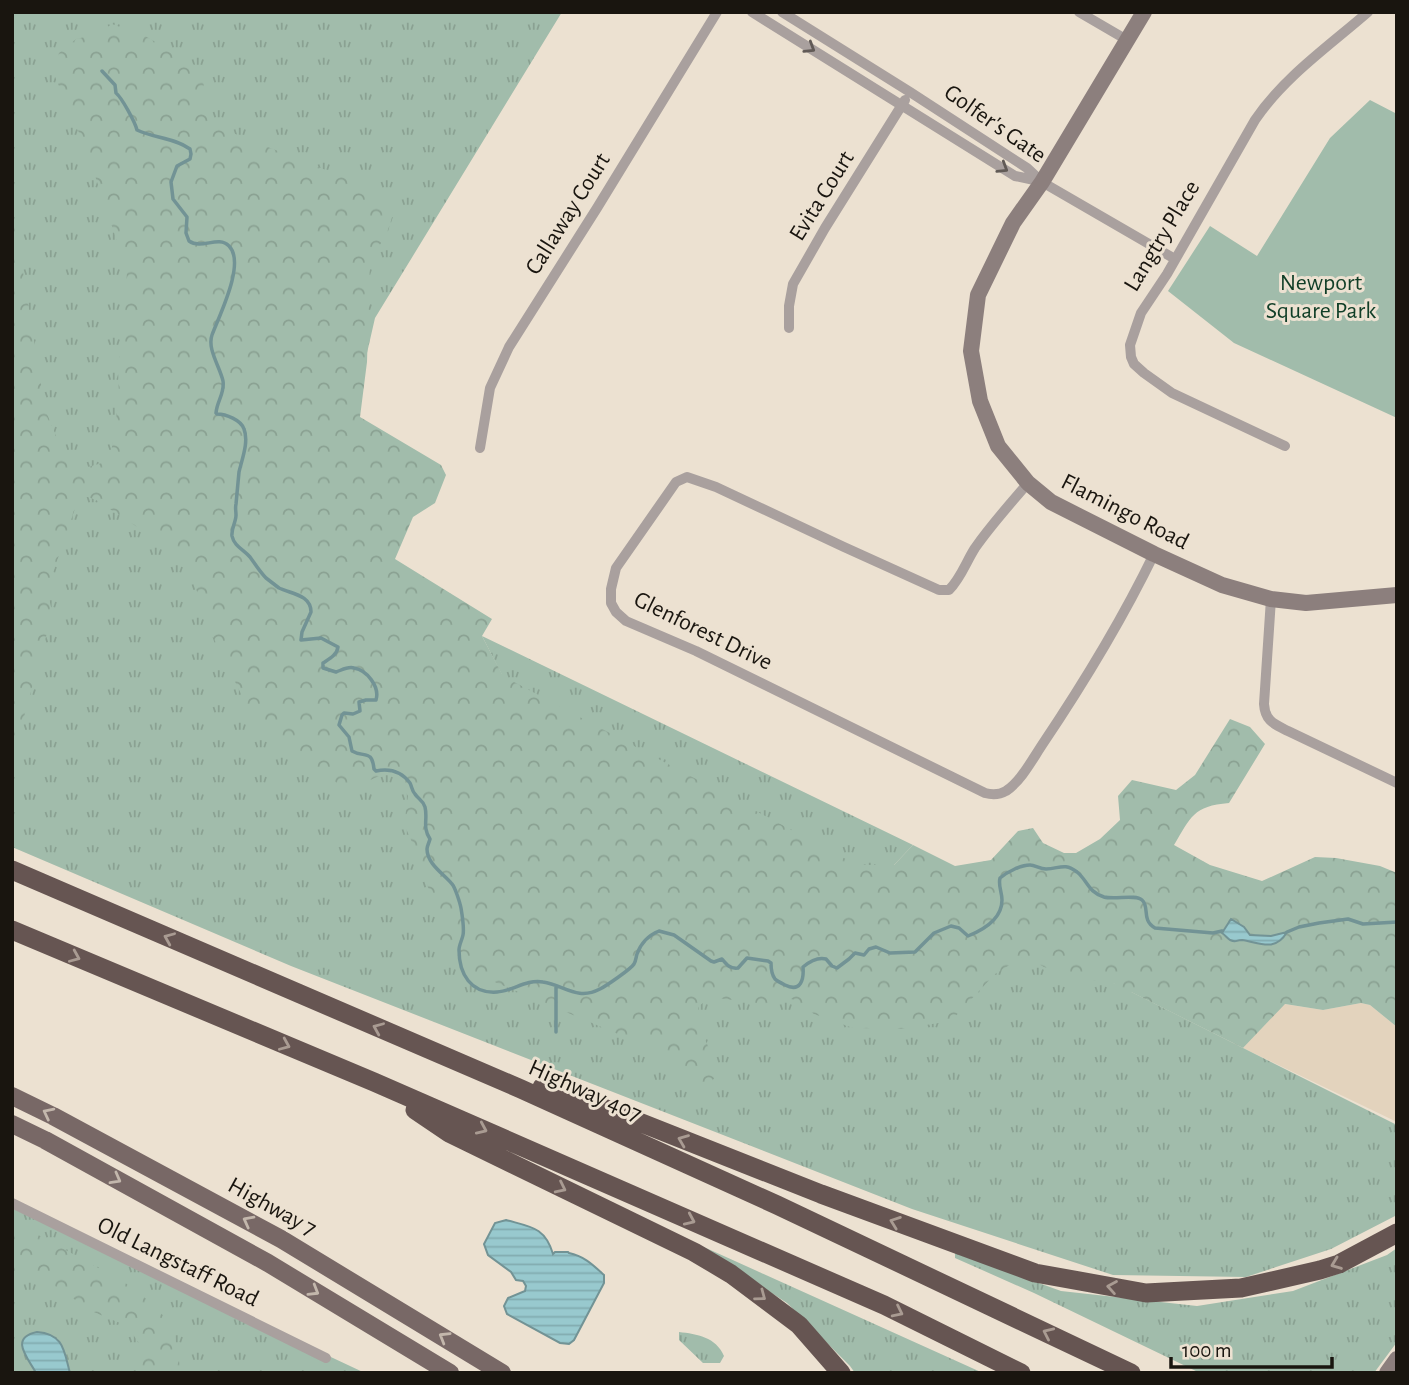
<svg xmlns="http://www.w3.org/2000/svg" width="1409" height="1385" font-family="'Alegreya Sans',sans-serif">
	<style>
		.built { fill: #e3d3bd }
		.grass { fill: url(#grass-tufts) }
		.forest { fill: url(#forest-crowns) }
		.park { fill: #a1bcab }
		.water { fill: url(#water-rules); stroke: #729395; stroke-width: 2 }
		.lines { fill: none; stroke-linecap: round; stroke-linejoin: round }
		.stream { stroke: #729395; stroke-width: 3.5 }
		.street { stroke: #a9a09e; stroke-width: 10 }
		.secondary { stroke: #8c7f7d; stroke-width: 16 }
		.primary { stroke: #786866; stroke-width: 18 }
		.highway { stroke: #665552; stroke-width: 19 }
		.oneway { stroke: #615a56 }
		.oneway2 { stroke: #a99b92 }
		.oneway3 { stroke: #c3b7ac }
		.labels { text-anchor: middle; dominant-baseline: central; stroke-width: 6; stroke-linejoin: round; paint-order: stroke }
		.street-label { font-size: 24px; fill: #19150f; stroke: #ece1d1 }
		.park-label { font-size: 24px; fill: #103e27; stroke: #ece1d1 }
	</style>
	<defs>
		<pattern id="grass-tufts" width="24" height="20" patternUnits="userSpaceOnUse" patternTransform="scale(1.75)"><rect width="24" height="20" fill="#a1bcab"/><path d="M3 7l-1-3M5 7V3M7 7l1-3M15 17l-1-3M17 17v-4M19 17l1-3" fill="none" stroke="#8aa192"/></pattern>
		<pattern id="forest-crowns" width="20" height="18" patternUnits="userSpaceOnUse" patternTransform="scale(1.75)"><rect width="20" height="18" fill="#a1bcab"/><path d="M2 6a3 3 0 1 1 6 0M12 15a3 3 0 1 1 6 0" fill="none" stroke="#8aa192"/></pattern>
		<pattern id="water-rules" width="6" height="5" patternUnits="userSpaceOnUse" patternTransform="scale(1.75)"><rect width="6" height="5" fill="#98c9ce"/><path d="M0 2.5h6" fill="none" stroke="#82acb0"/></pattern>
	</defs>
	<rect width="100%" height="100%" fill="#ece1d1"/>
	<path class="built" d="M1361,1003l9,2 27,22v95l-154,-74 41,-44 39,6z"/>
	<path class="grass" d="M12,12h550l-187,306 -64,280 191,77 -20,-39 431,209 -19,20 -14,1 517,259v90l-66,34 -85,28 -133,-2 -201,-66 -621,-243 -279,-119z
		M12,1208l353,165h-353z
		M695,1243l288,130h-128l-5,-7 -63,-63z
		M1397,1248v94l-23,31h-174l-166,-80 -79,-35v-5l106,38 136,15 96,-15 94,-36z
		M679,1332c18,2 37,5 45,24l-4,7h-17l-24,-23z"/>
	<path class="forest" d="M112,24l35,13 54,32 9,55 171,68 13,18 -7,25 -17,23 -3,104 -7,55 81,48 5,10 -11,28 -22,14 -18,42 97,60 -10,17 21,40 354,189h37l19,-20 42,21 36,-6 27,-29 15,-3 10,15 21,10h12l24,-14 20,-19 -2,-24 14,-16 44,10 19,-15 35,-56 20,8 15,17 -36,59c-36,3 -38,14 -55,42l36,20 52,16 53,-24 21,1 44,8 17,7v154l-27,-22 -9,-2 -38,7 -38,-6 -42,44 -112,-56 -14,1 -2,-9 -34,-6 -37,-11 -20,-11 -29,18 -44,47 -50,8 -48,-1 -39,-14 -22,-15 -21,6 -61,-8 -12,10 4,26 18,39 -21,23 -51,-50 -11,-3 -199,-84 -2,-42 -14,-51 -18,-41 4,-28 -13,-23 -7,-1 -42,19 -15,-13 -39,-25 -43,-43 -38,-77 -25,-74 -90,-59 -16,-6 -33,96 5,21 -2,11 -38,139v-548l3,9 30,187 16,39 23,20 18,-5 9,-9 8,-57 -1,-29 6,-38 3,-59 -41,-122 -33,-77 6,-19 17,-14 21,-5z
		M12,1224l19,7 93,51 19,14 30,29 8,48h-39l-1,-27 -14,-20 -38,-16 -30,-22 -36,-15 -11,-2z"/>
	<path class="park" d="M1370,100l27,14v304l-163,-75 -66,-52 42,-65 47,30 73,-118z"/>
	<path class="water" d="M1231,919l13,8 6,8 21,1 16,-4c-12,21 -29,10 -45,8 -7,0 -5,3 -12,0 -3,-2 -5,-5 -8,-7z
		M506,1220c25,7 39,7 47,34l2,-2h13l1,1c15,3 24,12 35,22v8l-30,57 -5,4 -9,-1 -53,-29 -3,-8 4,-8 17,-7 1,-5 -3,-5 -7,-1 -5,-8 -23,-17 -4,-11 11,-21z
		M37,1332c27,2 27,19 33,41h-34c-7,-14 -28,-35 1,-41z"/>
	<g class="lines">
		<path class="stream" d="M102,71l13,14 1,8c6,5 19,29 21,37 17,8 38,8 53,19l1,5 -1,5 -13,7 -6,16 2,17 14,18 -1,16 3,8c13,9 29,-6 40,5 17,17 -10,70 -17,89 -5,14 8,32 11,46 2,12 -6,20 -7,32l1,1c9,0 24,6 27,15 5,13 -2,30 -5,43 -1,10 -2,22 -3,32 -1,4 0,7 0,11 0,7 -5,14 -4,21 2,10 12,14 18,21 5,7 10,15 16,21 4,3 9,7 13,10 13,6 32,7 32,24l-9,20 -1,8 20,-2 17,9c-1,8 -9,12 -15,16v5l13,4c6,-2 12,-6 18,-4 13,2 26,19 22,32h-10l-7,2 1,9 -7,3 -9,-1 -2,2 -3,10 10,12 3,14c12,7 20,-2 22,18l2,2c14,-3 25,0 34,12 2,4 2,8 5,11 3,5 8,6 10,13 3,12 -3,20 5,32 -1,4 -3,7 -3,10 0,15 17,25 25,35 3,3 8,19 9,24 1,6 3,22 2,27 -1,5 -4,10 -4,15 0,24 12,44 38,42 16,-1 29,-13 46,-10 21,3 34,19 57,7 6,-3 31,-20 34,-25 2,-3 2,-7 3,-10 4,-11 12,-19 22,-23l15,4 37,26 3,1 8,-3c5,6 8,10 16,9l9,-10 21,3 3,2c0,5 1,12 4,16 2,2 8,5 10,6 16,8 19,-6 18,-18 6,-5 15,-10 23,-8l6,7 5,2 12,-9 6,-6 9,2 5,-6 7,-2 14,6 25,-1 19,-19 17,-7 8,2 9,8c15,-6 34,-17 34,-36 0,-8 -4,-14 -2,-22 7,-6 21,-13 30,-13 5,0 10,4 16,4 13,0 18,-7 31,3 11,9 11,20 27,25 11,3 31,-3 38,3 8,7 -1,20 13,28l58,5 9,-2
			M1287,932l12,-5 20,-4 29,-4 15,5 34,-2
			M556,1032v-45"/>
		<path class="street" d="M752,12l263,164 24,5
			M782,12l128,80 117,76 15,14 133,77
			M1079,12l48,28
			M789,328v-22l4,-22 32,-56 80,-128
			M1285,446l-113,-53 -28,-20 -10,-9 -3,-7 -1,-12 11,-32 26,-39 88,-154c29,-43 74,-74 113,-108
			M480,448l10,-60 19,-41 88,-139 120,-196
			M1028,483c-18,21 -37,42 -53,65 -9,14 -14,30 -26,42h-10l-95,-43 -128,-60 -29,-10 -11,5 -60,86 -5,21v14l5,9 10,9 70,30 289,142c7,2 14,2 21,-2 15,-10 26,-31 36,-46 41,-61 80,-125 112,-191
			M1271,599l-7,105c1,17 10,20 24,27l109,52
			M12,1203l314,155"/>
		<path class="secondary" d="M1144,12l-102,170 -29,41 -35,72 -7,56 9,50 18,45 30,37 23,19 103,52 68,31 49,14 35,4 91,-8
			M1387,1373l10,-14"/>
		<path class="primary" d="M12,1096l41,20 228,123 221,134
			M12,1124l33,16 223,123 182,110"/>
		<path class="highway" d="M12,870l509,219 256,116 354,168
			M12,930l362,152 510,223 137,68
			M542,1087l34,10 245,97 214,79 111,20 95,-5 79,-18 19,-6 58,-31
			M415,1110l34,23 245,119 37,22 68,51 42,48"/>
	</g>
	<defs><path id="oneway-chevron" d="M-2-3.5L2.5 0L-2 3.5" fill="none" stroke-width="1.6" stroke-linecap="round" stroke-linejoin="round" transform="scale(1.75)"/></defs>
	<g class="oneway">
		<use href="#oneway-chevron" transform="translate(810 48) rotate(32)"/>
		<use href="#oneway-chevron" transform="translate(1003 168) rotate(32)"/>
	</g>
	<g class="oneway2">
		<use href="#oneway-chevron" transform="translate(169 938) rotate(-157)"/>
		<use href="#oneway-chevron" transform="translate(75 957) rotate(23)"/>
		<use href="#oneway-chevron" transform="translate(378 1028) rotate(-157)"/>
		<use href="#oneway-chevron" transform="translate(285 1045) rotate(23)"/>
		<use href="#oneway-chevron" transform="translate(482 1129) rotate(24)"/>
		<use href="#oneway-chevron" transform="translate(683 1140) rotate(-158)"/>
		<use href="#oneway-chevron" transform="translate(561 1188) rotate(26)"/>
		<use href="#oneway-chevron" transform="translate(690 1220) rotate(24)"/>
		<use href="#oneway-chevron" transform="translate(895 1222) rotate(-160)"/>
		<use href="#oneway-chevron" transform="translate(1336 1264) rotate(159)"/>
		<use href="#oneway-chevron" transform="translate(1112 1287) rotate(-170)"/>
		<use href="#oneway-chevron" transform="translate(761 1296) rotate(37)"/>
		<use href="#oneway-chevron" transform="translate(898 1312) rotate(26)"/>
		<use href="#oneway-chevron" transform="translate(1048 1333) rotate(-155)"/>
	</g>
	<g class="oneway3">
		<use href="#oneway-chevron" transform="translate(48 1113) rotate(-153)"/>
		<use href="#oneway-chevron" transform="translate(116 1179) rotate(29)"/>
		<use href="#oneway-chevron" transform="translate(248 1221) rotate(-152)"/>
		<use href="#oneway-chevron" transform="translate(314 1291) rotate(31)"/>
		<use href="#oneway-chevron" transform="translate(444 1337) rotate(-149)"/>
	</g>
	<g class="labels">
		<g class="street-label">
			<text transform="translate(995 124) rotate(35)">Golfer's Gate</text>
			<text transform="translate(822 196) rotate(-58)">Evita Court</text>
			<text transform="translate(568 214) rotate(-58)">Callaway Court</text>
			<text transform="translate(1162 236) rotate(-59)">Langtry Place</text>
			<text transform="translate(1125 512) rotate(27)">Flamingo Road</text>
			<text transform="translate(703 631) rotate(26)">Glenforest Drive</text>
			<text transform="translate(585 1091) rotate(24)">Highway 407</text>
			<text transform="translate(272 1207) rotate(29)">Highway 7</text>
			<text transform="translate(178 1262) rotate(26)">Old Langstaff Road</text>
		</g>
		<g class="park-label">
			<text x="1321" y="283">Newport<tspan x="1321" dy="28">Square Park</tspan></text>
		</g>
	</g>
	<rect width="1409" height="1385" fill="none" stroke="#19150f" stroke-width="28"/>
	<path d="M1171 1357v10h161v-10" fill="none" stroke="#19150f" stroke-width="3.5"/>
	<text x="1182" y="1357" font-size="21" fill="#19150f" stroke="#ece1d1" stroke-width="5" paint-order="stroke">100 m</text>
</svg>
